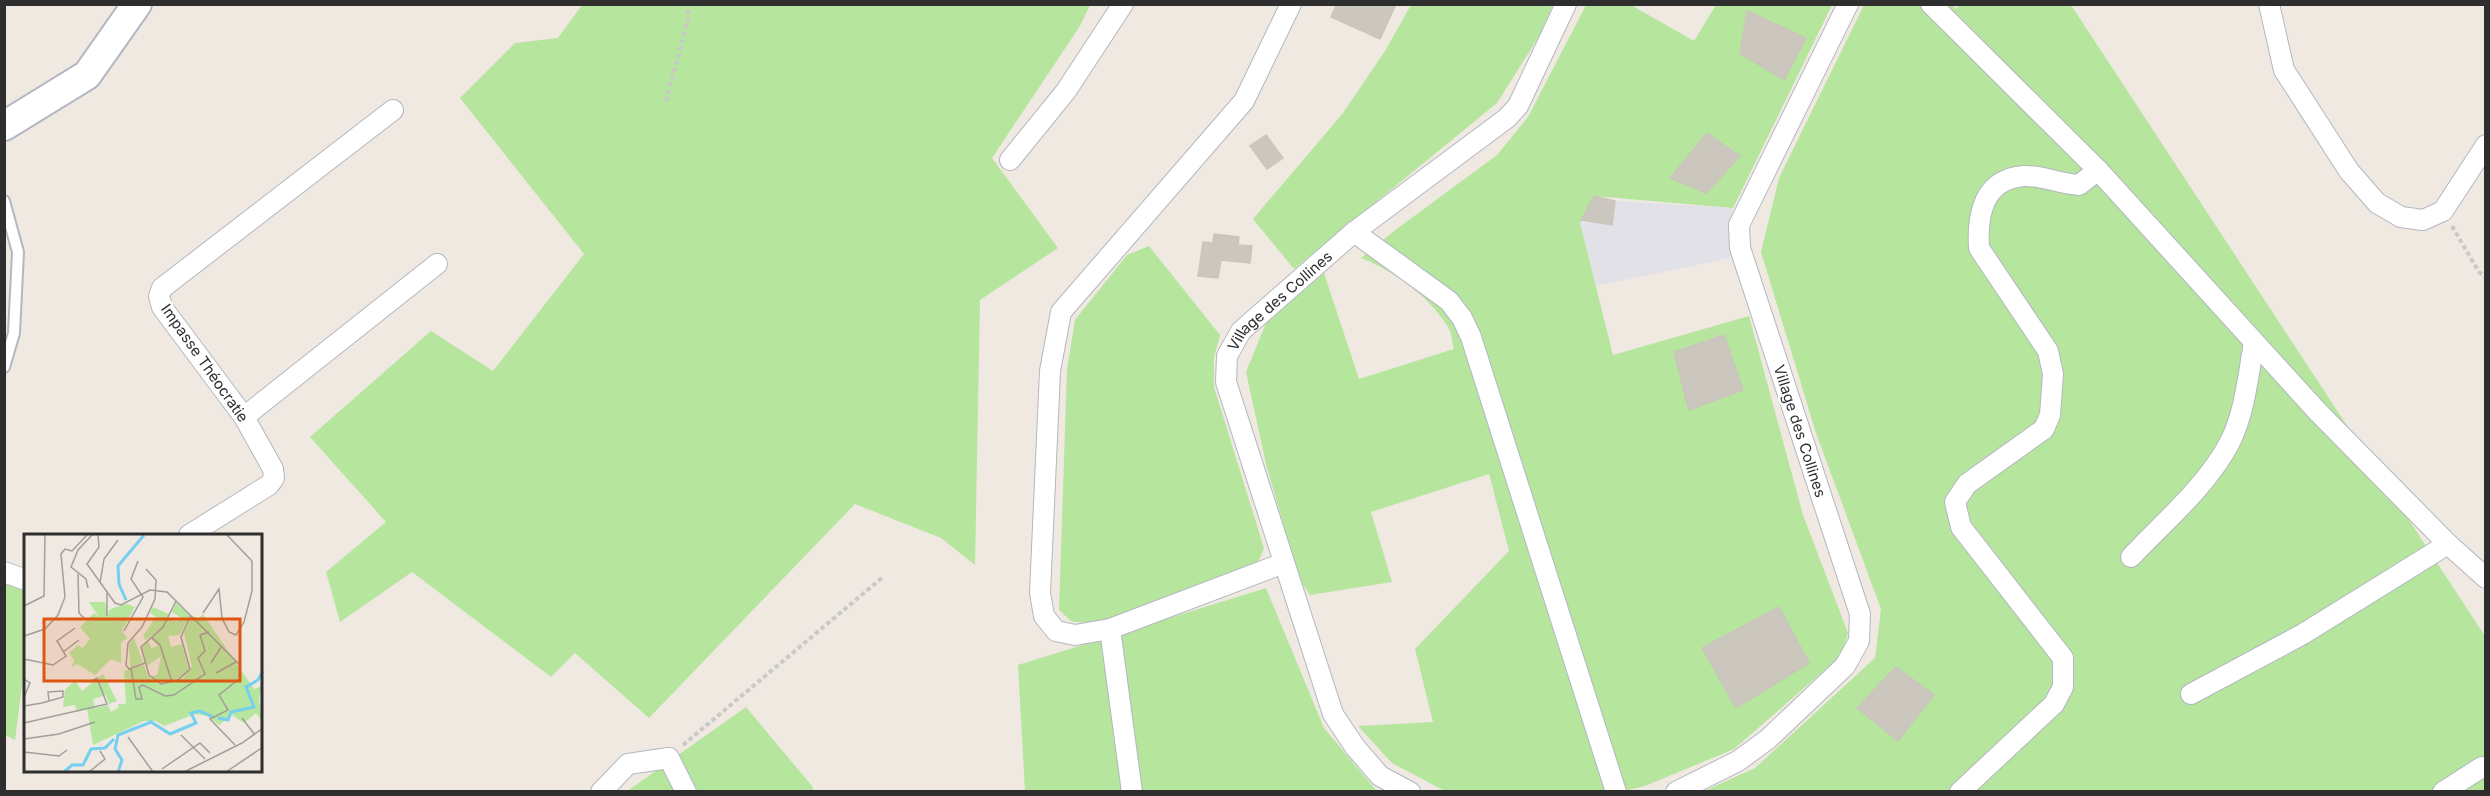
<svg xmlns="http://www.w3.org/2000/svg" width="2490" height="796" font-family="Inter,sans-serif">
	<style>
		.industrial { fill: #e3e1e8 }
		.green { fill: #b6e59e }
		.building { fill: #cbc7bf; stroke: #cbc5ba; stroke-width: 1.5 }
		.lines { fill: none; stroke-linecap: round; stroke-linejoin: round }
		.lane-casing { stroke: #b4b7c1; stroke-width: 14 }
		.street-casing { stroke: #b4b7c1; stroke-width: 22 }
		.secondary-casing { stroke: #b4b7c1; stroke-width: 32 }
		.path { stroke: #c9c9c9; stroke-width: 4; stroke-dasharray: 4.5 3; stroke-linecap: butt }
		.lane { stroke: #fff; stroke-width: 10 }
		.street { stroke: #fff; stroke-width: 20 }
		.secondary { stroke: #fff; stroke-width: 28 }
		.labels { text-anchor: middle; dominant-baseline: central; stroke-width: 5; stroke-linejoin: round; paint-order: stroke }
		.street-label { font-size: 15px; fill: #2e2e2e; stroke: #fff }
		.inset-river { fill: none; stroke: #75cff0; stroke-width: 3 }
		.inset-road { fill: none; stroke: #a29e99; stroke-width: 1.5 }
		.view { fill: #df570e; fill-opacity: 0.15; stroke: #df570e; stroke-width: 3 }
		.inset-edge { fill: none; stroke: #2e2e2e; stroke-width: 3 }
	</style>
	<rect width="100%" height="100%" fill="#efe9e1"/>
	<path class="industrial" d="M1594,196l21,5 118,7 -3,21v29l-134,28 -16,-63z"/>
	<path class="green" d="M1951,4l5,5 4,-5 111,1 414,631v155l-783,1 53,-24 120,-110 6,-49 -65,-176 -55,-181 18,-74 85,-173z
		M582,5h508l-10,21 -88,132 66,90 -78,52 -5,265 -34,-27 -86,-34 -206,214 -74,-65 -24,24 -139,-105 -72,50 -14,-50 60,-50 -76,-85 121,-106 62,40 91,-117 -124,-156 55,-55 43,-5z
		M1411,5h142l-15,33 -41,65 -203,166 -41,-50 90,-106 42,-62z
		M1586,5h45l63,36 22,-36h116l-99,203 -139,-12 -14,27 33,132 136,-39 54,199 45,118 -6,22 -108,94 -89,37 -26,6 -174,-1 -53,-28 -34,-37 75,-4 -18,-73 94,-98 6,23 -26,-100 -118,38 21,70 -82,13 -11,-16 -33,-115 -20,-92 20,-49 56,-56 37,112 95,-30c-2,-7 -2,-16 -6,-22 -19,-31 -54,-56 -87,-69l33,-27 103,-76 31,-38z
		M1149,246l71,89 -6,23v29l50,161 -5,12 -13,12 -154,52 -21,-3 -12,-11 8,-241 8,-49 52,-65z
		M4,581l21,8v73l-10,78 -10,-5z
		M1266,588l58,140 51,61 5,2h-355l-7,-126z
		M746,707l66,79 2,5 -188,1z"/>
	<path class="building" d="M1337,4h59l-16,35 -49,-22z
		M1747,11l59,27 -22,42 -44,-27z
		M1707,133l33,23 -34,37 -36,-15z
		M1266,135l17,23 -16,11 -17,-23z
		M1594,196l21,5 -3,24 -31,-5z
		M1214,234l25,3 -1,8 14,1 -2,17 -29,-3 -3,18 -20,-2 5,-34 10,1z
		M1724,335l19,55 -54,20 -15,-58z
		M1779,607l30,56 -73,45 -34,-60z
		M1896,667l38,28 -36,46 -41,-33z"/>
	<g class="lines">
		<defs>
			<path id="lane" d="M4,201l14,51 -4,81 -10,34"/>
			<g id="street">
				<path d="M1931,4l167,166 220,242 130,132 38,34"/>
				<path d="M2269,4l15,66 65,101 28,32 24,14 22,3 20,-9 43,-66"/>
				<path d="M1010,160l56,-69 57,-87"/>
				<path d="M1354,232l95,69 13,17 9,19 145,455"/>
				<path d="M244,417l193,-153"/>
				<path d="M189,535l80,-50 5,-7 -1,-9 -29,-52 -82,-110 -3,-11 3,-8 231,-178"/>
				<path d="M2131,557c34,-36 76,-71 99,-115 15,-30 18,-66 24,-99"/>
				<path d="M1284,563l-174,66 -35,6 -19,-4 -12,-15 -4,-23 10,-222 11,-59 183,-211 47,-97"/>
				<path d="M4,572l22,8"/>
				<path d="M1110,629l22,163"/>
				<path d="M2191,694l112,-60 145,-90"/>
				<path d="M601,792l27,-28 41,-6 17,34"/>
				<path id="s1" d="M1410,792l-30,-16 -25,-29 -22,-33 -107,-332 1,-26 14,-25 113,-99 153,-114 11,-12 48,-102"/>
				<path d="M1676,792l62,-31 30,-22 77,-73 14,-25 1,-27 -120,-366 -1,-23 109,-221"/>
				<path d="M1960,792l94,-88 9,-17v-29l-102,-131 -6,-25 12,-18 77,-55 6,-14 3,-41 -5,-23 -69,-103c-2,-33 4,-69 45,-72 16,-1 37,8 55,9l19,-15"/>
				<path d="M2443,792l39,-25"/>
			</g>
			<path id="secondary" d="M4,126l83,-51 50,-71"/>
		</defs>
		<use href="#lane" class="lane-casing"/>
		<use href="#street" class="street-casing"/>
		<use href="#secondary" class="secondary-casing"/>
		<path class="path" d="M666,101l22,-82v-15
			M2452,226l27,46 7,6
			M683,745l200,-168"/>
		<use href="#lane" class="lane"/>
		<use href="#street" class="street"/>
		<use href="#secondary" class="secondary"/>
	</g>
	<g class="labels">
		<g class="street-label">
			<text stroke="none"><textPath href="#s1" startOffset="564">Village des Collines</textPath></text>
			<text transform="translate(205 363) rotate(55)">Impasse Théocratie</text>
			<text transform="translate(1800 431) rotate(72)">Village des Collines</text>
		</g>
	</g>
	<g transform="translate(24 534)">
		<rect width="238" height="238" fill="#efe9e1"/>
		<path d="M65,68h16l3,15 1,-7 7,-3 11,-3 8,3 -13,24 5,7 -6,5v20l-10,-4 -16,16 -18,-11 -6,4 3,-8 -5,-7 9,-8 5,3 7,-9 -10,-12 14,-14 5,4zM152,69l14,13 -10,19 -12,1 3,11 11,-3 7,25 -9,9 -19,5 -10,-7 6,-1 4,-19 -14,10 -5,-18 6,-8 3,8 7,-2 -7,-7 18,-21 8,4 3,-5 -8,-5zM129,73l16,7 -7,13 -16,13 -3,-4 13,-19 -6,-4zM179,80l51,75 8,-3 -3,12 3,23 -6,-8 -12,10 -12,-8 -13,10 -12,-9 -12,-2 -31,12 -8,-5h-12l-51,24 -6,-36 -10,3 -2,-7 -12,2 2,-17 10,-10 7,11 21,-17 14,27 -8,3 -3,-9 -13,4 2,9 13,-3 3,7 8,-5 -1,-3h8l-2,-33 20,-6 4,11 11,8 23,-5 10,-12 -8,-34 8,-18 6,4zM110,104l9,24 -13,6 -1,-24z" fill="#b6e59e"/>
		<path class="inset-river" d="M102,66l-7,-16 -1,-18 26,-31M194,184l10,2 3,-8 23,-5 -8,-20 12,-7 5,-9M40,238l8,-7h11l8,-16 14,-1 9,-9M94,238l4,-12 -7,-11 3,-14 33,-13 19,12 26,-11 -5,-10 9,-2 13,6"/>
		<path class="inset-road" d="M74,1l1,12 -12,17 28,39 6,2 29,-15 17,2 74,74M54,40l1,39 6,6M76,49l4,-24 14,-19M64,54l-2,-9 -15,-12 7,-17 14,-15M83,59v23M152,67l-13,26 -22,20 8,28 12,9 17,-4 12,-11 -9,-32 10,-22M0,72l20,-10 1,-61M179,79l16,-24 3,29 7,14 7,3 8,-13 8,-31v-30l-25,-26M100,97l19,-34 -12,-18 7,-18M0,102l21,-7 13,-14 7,-18 -4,-43 4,-5 7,2 15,-16M127,103l9,8 12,37M39,118l16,-12M0,125l29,6 13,-9 -9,-15 18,-13M121,129l-16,6 -3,-4 2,-22 14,-16 13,-28 1,-19 -10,-11M187,129l10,-16M107,134l5,31h6l-3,-12 4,-2 22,11 9,-1 31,-21 -7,-16 7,-7 -5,-16 9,-3M192,139l20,-11M0,145l6,4 -6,14M0,172l18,-3 21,-6v-6l-15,1 1,9M218,184l13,17M0,189l83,-19 -10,-26 -7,4M157,201l24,24M104,203l25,35M0,205l35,-5 36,-12M211,211l-25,-26 18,-9 -9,-15 20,-16M0,218l35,4 8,-6M138,235l38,-26 10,10M65,238l16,-13 -5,-8M160,238l58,-29 21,-15M202,238l37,-25"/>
		<path class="view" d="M20,85h196v62h-196z"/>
		<rect width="238" height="238" class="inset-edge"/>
	</g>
	<rect width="2490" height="796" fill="none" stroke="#2e2e2e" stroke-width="12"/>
</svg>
